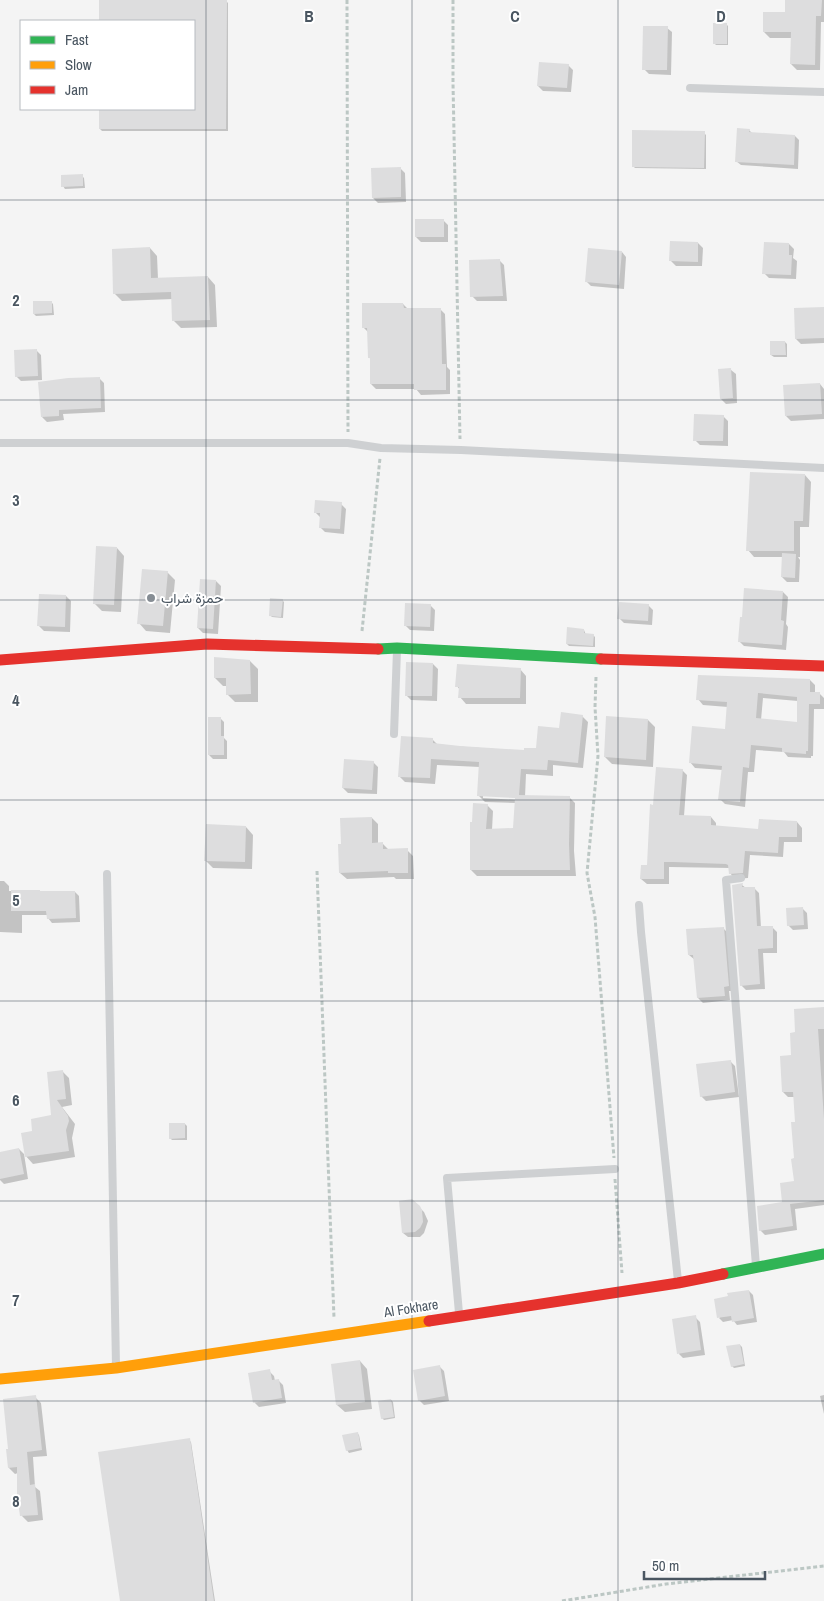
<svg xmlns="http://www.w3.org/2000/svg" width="824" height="1601" font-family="'Archivo Narrow',Vazirmatn,sans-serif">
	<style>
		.shadow { fill: #0003; fill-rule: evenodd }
		.building { fill: #ddddde; fill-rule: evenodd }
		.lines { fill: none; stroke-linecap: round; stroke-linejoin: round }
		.path { stroke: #bcc7c4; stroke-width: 3; stroke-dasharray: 4 2.5; stroke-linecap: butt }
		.lane { stroke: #ced0d2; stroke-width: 8 }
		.fast { stroke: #30b455; stroke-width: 11 }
		.slow { stroke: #ff9f0a; stroke-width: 11 }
		.jam { stroke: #e5322d; stroke-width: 11 }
		.grid { fill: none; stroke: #4a5661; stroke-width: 1; stroke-opacity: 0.55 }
		.poi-dot { fill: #868d94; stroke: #fff; stroke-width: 2 }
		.labels { text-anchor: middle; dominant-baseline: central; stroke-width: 4; stroke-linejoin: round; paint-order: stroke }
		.poi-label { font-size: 14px; fill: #4a5661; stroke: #fff; text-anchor: start }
		.street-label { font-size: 14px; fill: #4a5661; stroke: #fff }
		.grid-label { font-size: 16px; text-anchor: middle; font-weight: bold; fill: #4a5661; stroke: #fff; stroke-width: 4; stroke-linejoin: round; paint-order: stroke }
	</style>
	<rect width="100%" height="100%" fill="#f4f4f4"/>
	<path class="shadow" d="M787,0h37v22h-3l-1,48h-23l-6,-6 1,-26h-22l-6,-6 22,-19z
		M100,1h126l2,2v128h-126l-2,-2v-20h94v-88h-94z
		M726,24l2,2v19h-12l-2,-2z
		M667,28l5,4 -1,43 -22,-1 -5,-5z
		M568,65l5,5 -2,22 -28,-1 -5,-5z
		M749,130l3,3 43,3 4,4 -1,29 -57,-4 -5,-4z
		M704,133l2,2v34l-71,-1 -2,-2z
		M400,168l5,5 1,29 -28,1 -5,-5z
		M82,176l2,2 1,10 -20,1 -2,-3z
		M443,220l5,5v17h-27l-5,-5z
		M698,243l5,5 -1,18h-26l-5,-5z
		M789,244l5,5 -1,9 4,3 -1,18 -27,-1 -5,-5z
		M150,248l7,8 1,23 50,-2 7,8 2,42 -36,1 -8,-8v-21l-51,2 -8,-8z
		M622,252l4,5 -2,32 -33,-3 -5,-5z
		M500,261l4,4 3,36h-30l-5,-5z
		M51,302l2,2 1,11 -18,1 -2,-2z
		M403,304l5,5h32l5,5 2,53 3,3v24l-29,1 -5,-6h-40l-5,-5v-24l-2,-3 -1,-25 -5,-5z
		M824,308v35l-23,1 -5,-5z
		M785,342l2,2v13h-13l-3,-2z
		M36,350l5,5 1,25 -21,1 -5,-5z
		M731,370l5,4 1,29 -11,1 -5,-5z
		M99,378l5,5 1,29 -42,2 1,6 -17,2 -5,-5z
		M820,384l4,5v30l-33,2 -5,-5z
		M723,416l5,5v25l-28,-1 -5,-5z
		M805,475l6,7 -2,45h-9v30h-2l2,3 -1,22h-12l-5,-5 1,-20h-29l-6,-7z
		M341,504l5,5 -2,25 -19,-2 -5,-5 1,-9 -6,-6z
		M117,548l7,8 -3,56 -19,-1 -7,-7z
		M167,572l8,8 -5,53 -24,-2 -7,-8z
		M216,581l5,5 -3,48 -15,-1 -5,-5z
		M783,592l5,5 -2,27 2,3 -2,23 -42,-4 -5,-5z
		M66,596l5,5 -1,31 -26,-1 -5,-5z
		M282,600l2,2 -1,16 -11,-1 -2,-2z
		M430,605l5,5 -1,21 -24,-1 -5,-5z
		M648,605l5,5 -1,15 -28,-2 -5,-5z
		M584,630l2,5h7l2,2v10l-26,-1 -2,-2z
		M250,661l8,8v33h-23l-8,-8v-8h-4l-8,-8z
		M433,664l5,5 -1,32 -26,-1 -5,-5z
		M520,669l6,7v28h-60l-6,-7v-7l-3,-4z
		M810,680l5,5v8h4l5,5v11h-10l-1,47h-2v2l-23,-1 -4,-5 -28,-2 -2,22h-6l-3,35 -20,-3 -5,-5 3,-29 -28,-2 -5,-6 36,-32 2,-23 -25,-2 -5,-6zM763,698l35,3v22l-37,-3z
		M582,716l6,6 -5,46 -30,-3v11l-27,-2 -1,23h44l6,6 -1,48 2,25h-99l-6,-6 3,-47 13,-18 6,6 -1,19h22l2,-27 -31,-1 -6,-6 1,-29 -43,-2 -2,19 -30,-2 -6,-6 33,-37 6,6 87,6 12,-2 23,-20zM483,795l38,2v3l-38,-2z
		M220,718l4,4v16l3,3v18h-14l-4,-4z
		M648,720l7,7 -2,40 -41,-3 -7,-7z
		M373,762l5,5 -1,27 -29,-1 -5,-5z
		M682,770l5,5 -3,41 27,1 5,6v4l43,3 38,-8 5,6v14h-18l-1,15 -33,-2 -2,23 -13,1 -5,-6v-5l-61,-1v17h-22l-6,-5 7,-13 7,-60z
		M372,818l6,6v20h5l6,6h18l6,6 1,23h-18l-2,-2 -47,2 -7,-6 2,-28z
		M246,827l7,8 -1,34 -39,-1 -8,-8z
		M0,881h4l5,5v5l66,1 4,4 1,26 -28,1 -4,-5v-3h-26v18l-22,-1z
		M742,885l4,3h8l5,5 2,35 11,-1 5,5v21h-14l2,36 -19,1 -5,-5 -8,-99z
		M802,908l5,5 1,16 -15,1 -5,-5z
		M723,928l5,5 5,58h-4l1,9 -27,3 -5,-5 -3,-38 -6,-5z
		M824,1009v196l-29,4 2,21 -32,5 -5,-5 24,-27 12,-21v-59l-1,-26h-7l-5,-5 10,-36 3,-23z
		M730,1061l5,5 4,31 -33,4 -5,-5z
		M62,1071l7,7 3,27 -10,2 13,17 -3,14 3,19 -42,7 -9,-10 4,25 -24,5 -4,-4v-27l19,-4 7,7 8,-24 19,-15z
		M185,1124l2,2v14h-15l-2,-2z
		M419,1207l5,5 4,9 -4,12 -4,4h-12l-5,-4z
		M749,1291l4,4 4,27 -20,3 -4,-5 -10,2 -4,-4z
		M695,1317l5,5 5,33 -22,3 -4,-4z
		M740,1345l2,2 3,19 -11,2 -2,-2z
		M360,1361l7,8 5,40 -27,3 -8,-7z
		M439,1366l5,5 5,30 -25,4 -5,-5z
		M269,1371l5,5 1,5 3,-1 5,5 3,18 -27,4 -5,-5z
		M824,1395v19l-4,-18z
		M35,1397l6,6 6,53 -14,1 2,30 5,4 3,29 -15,2 -6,-6 -4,-43 -3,1 -6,-6 1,-18z
		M391,1400l2,2 2,16 -11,2 -2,-2z
		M357,1433l2,2 3,15 -13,3 -2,-3z
		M189,1440l2,2 24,159h-94z"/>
	<path class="building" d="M99,0h128l-1,129h-127v-20h95v-88h-95z
		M785,0h37l-1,16h-5l-1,49 -25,-1 1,-32h-28v-20h22z
		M713,23h14v21h-14z
		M643,26h25l-1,44h-25z
		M539,62l30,2 -2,24 -30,-2z
		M737,128l13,1 -1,3 46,3 -1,30 -59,-3z
		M632,130l73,1 -1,37 -72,-1z
		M401,167v30l-29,1 -1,-30z
		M83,174v12l-22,1v-12z
		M415,219h29v18h-29z
		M670,241l28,1v20l-29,-1z
		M764,242l25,1v12h3l-1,20 -29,-1z
		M150,247l1,31 57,-2 2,44 -38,1 -1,-29 -58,2 -1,-45z
		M588,248l34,3 -3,34 -34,-3z
		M500,259l3,37 -33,1 -1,-37z
		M33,301h19v12l-19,1z
		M362,303h41l1,5h37l1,56h4v26h-32v-6h-44v-26h-2l-1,-30h-5z
		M824,307v31l-29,1 -1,-31z
		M770,341h15l1,14h-16z
		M37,349l1,27 -23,1 -1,-27z
		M731,368l2,30 -13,1 -2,-30z
		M100,377l1,31 -42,2v6l-18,1 -3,-35 30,-4z
		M820,383l2,31 -37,2 -2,-31z
		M694,414l30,1 -1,26h-30z
		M750,472l55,2 -2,47h-9v30h-48z
		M315,500l27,2 -2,27 -21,-1 1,-15h-6z
		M96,546l21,1 -3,58 -21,-1z
		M782,553l14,1 -1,24 -14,-1z
		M142,569l26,2 -5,55 -26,-2z
		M200,579l16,1 -3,49 -16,-1z
		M744,588l39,3 -2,29 3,1 -2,24 -44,-3 2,-25h2z
		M39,594l27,1 -1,32 -28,-1z
		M270,598l13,1 -2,18 -12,-1z
		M619,602l30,2 -1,17 -31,-2z
		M405,603l26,1 -1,23 -26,-1z
		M567,627l17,2v4l10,1 -1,12 -27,-2z
		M214,657l36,3 1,34 -25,1v-17h-12z
		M406,662l27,1 -1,33h-27z
		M457,664l64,4 -1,30h-62l1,-11h-4z
		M698,675l112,4v13h10v12h-11l-1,47h-2v3l-24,-2v-4l-31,-3 -2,23 -6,-1 -3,35 -22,-2 4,-34 -33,-3 3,-37 33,3 2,-27 -31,-2zM758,693l39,4v25l-41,-4z
		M561,712l22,3 -5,48 -30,-3 -1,10 -26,-1 -2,26 51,1 -1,48 1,26h-100v-48h2l1,-19 15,1 -2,25 27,-1 2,-30 -38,-2 2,-34 -48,-3 -1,19 -32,-1 3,-41 32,2v5l27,3 64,4v-2h12l2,-22 21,2z
		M606,716l42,3 -2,41 -42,-3z
		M208,717h13v19h3v19h-16z
		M344,759l30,2 -2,29 -30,-2z
		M656,767l27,2 -4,46 32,1v9l47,4 1,-10 38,2v16h-18l-1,16 -33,-2 -2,22 -14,1 -1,-9 -2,-1 -53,-2h-9v17h-24l1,-14h6l3,-61 3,1z
		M372,817v26l11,-1v7l25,-1v25h-20v-2l-49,2 -1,-29h3l-1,-26z
		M206,824l40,2 -1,36 -41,-1z
		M743,883l-1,4h13l2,39h16v22l-15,1 2,35 -20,2 -8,-101z
		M11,890h29v1h35l1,27 -29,1 -1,-8h-35z
		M803,907l1,18 -17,1 -1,-18z
		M724,927l5,59 -5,1 1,9 -28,2 -4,-43h-5l-2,-26z
		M824,1007v22h-6l6,90v81l-34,4 3,22 -34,5 -2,-25 25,-4 -2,-19 14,-2 -3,-22 3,-1 -3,-36h4l-2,-30h-11l-2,-36 11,-1 -1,-22 5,-1 -1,-23z
		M731,1060l4,32 -35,5 -4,-33z
		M63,1070l3,29 -9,1 11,16 1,5 -3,9 3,21 -44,6 -4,-24 11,-2 -1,-12 20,-4 -4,-43z
		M169,1123h16v15l-16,1z
		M19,1148l5,26 -24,5v-27z
		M412,1199l8,7 2,4 1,12 -3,6 -5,4 -13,1 -3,-32z
		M749,1290l5,28 -22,4 -1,-6 -14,2 -3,-19 14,-3 -1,-3z
		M696,1315l5,35 -24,4 -5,-35z
		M740,1344l4,20 -13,3 -5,-21z
		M360,1360l5,42 -29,3 -5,-41z
		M440,1365l5,31 -27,5 -5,-31z
		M270,1369l2,11 7,-1 3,19 -29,5 -5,-30z
		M36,1395l6,55 -15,2 3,33 5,-1 3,31 -18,1 -3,-21v-28l-9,1 -2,-19h2l-5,-50z
		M391,1399l3,18 -13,2 -3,-18z
		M358,1432l3,16 -15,3 -4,-16z
		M190,1438l24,163h-94l-22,-149z"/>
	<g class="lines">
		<path class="path" d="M347,0l1,432
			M453,0v83l7,356
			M362,631l18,-173
			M596,677l-1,30 3,49 -11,117 8,44 19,241
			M317,871l17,447
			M615,1179l7,94
			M562,1601l104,-17 158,-18"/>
		<path class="lane" d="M690,88l134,4
			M0,443h348l33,5 80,2 363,18
			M394,734l3,-84
			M107,874l9,492
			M741,878l-15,2 30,386
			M639,905l2,27 37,349
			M459,1313l-12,-135 168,-9"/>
		<path class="fast" d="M378,649l19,-1 204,11
			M723,1274l101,-20"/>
		<path class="slow" d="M0,1379l116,-11 313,-47"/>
		<path class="jam" d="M601,659l223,7
			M0,660l207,-16 171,5
			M429,1321l249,-38 45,-9"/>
	</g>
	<path class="grid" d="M206,0v1601M412,0v1601M618,0v1601M0,200h824M0,400h824M0,600h824M0,800h824M0,1001h824M0,1201h824M0,1401h824"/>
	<circle class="poi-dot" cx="151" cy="598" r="5"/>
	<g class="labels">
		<g class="poi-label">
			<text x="161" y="598">حمزة شراب</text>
		</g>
		<g class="street-label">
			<text transform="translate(411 1308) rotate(-9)">Al Fokhare</text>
		</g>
	</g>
	<g class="grid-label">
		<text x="309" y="22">B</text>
		<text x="515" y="22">C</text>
		<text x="721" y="22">D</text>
		<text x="16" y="306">2</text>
		<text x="16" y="506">3</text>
		<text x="16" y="706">4</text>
		<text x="16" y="906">5</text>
		<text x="16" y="1106">6</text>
		<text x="16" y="1306">7</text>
		<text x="16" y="1507">8</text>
	</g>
	<rect x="20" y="20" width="175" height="90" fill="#ffffff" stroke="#b7bbc0"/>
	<rect x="30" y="36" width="25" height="8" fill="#30b455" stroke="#b7bbc0"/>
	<text x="65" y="45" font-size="15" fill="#4a5661">Fast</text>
	<rect x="30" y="61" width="25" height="8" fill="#ff9f0a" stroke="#b7bbc0"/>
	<text x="65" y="70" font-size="15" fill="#4a5661">Slow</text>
	<rect x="30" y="86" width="25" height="8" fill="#e5322d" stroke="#b7bbc0"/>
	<text x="65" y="95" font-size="15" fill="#4a5661">Jam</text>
	<path d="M644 1571v8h121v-8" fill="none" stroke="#4a5661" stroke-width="2.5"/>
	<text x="652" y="1571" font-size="15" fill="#4a5661" stroke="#ffffff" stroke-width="4" paint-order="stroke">50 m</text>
</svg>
